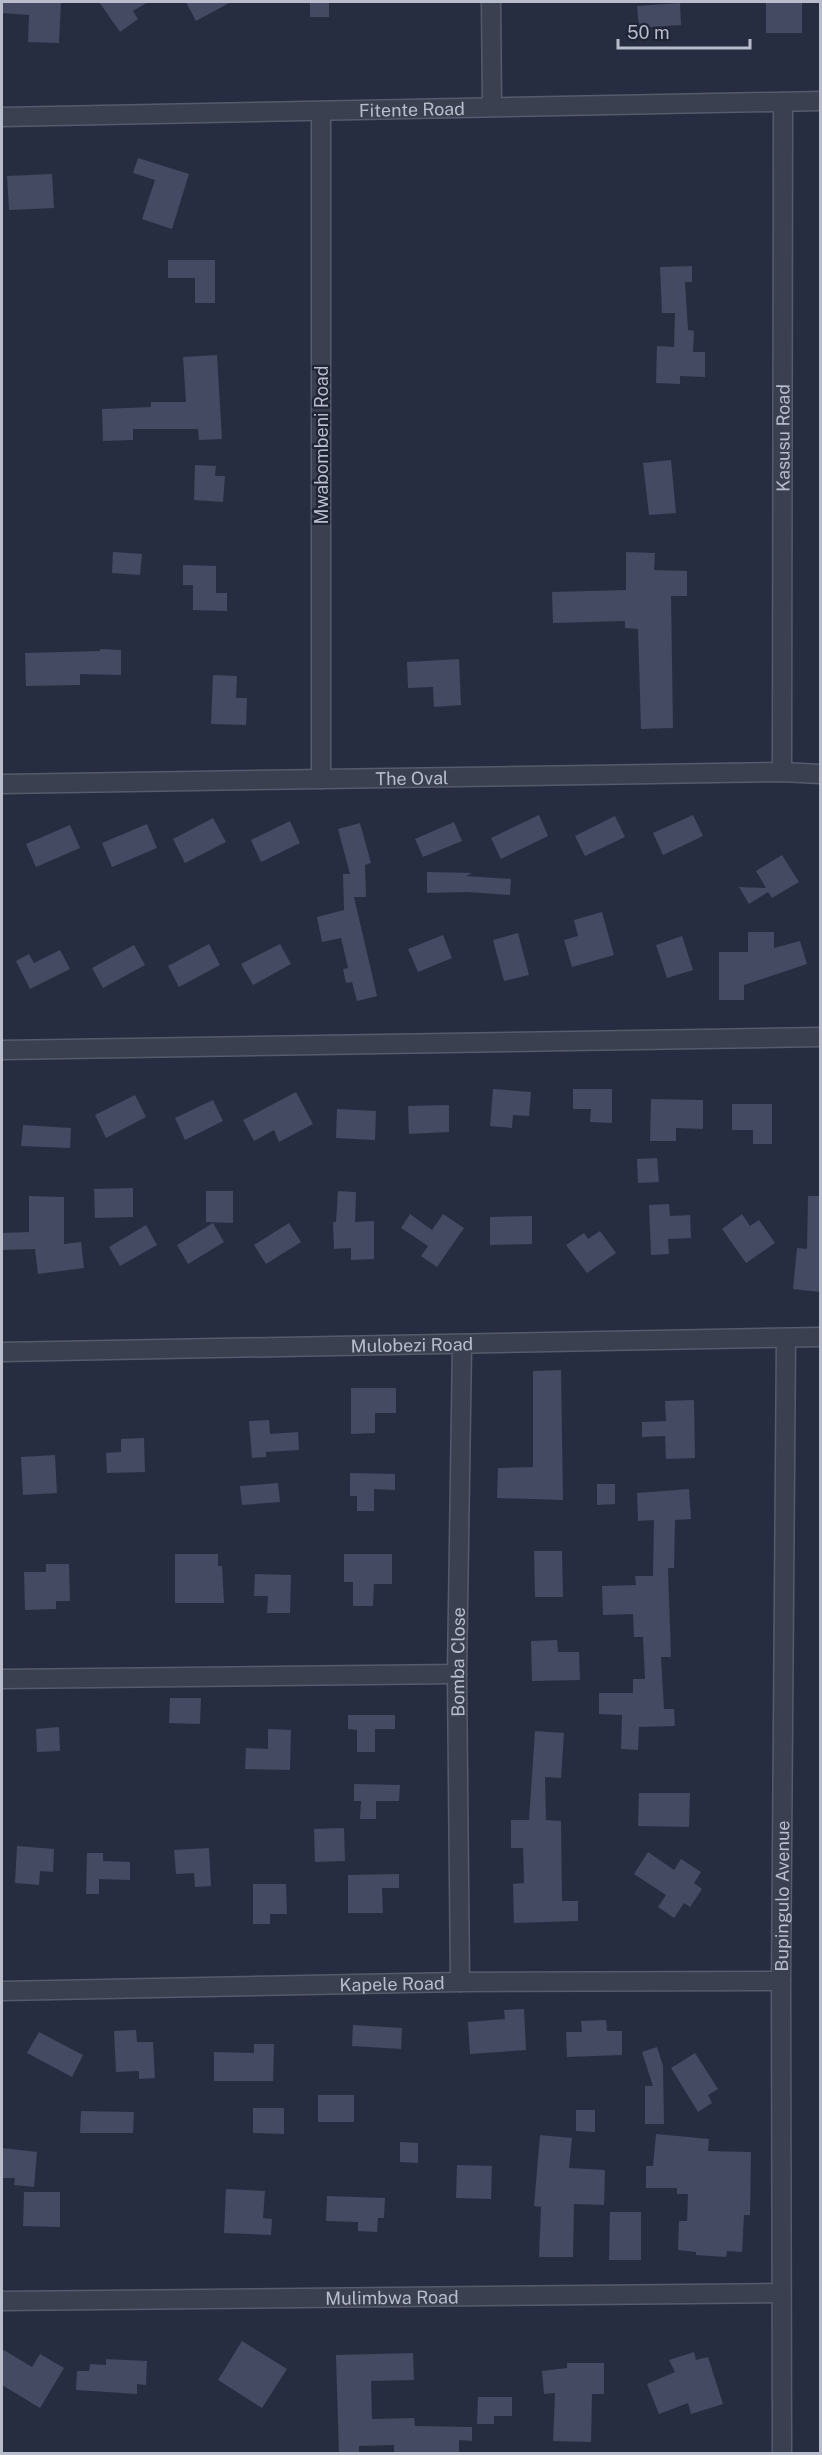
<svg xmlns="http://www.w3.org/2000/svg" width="822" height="2455" font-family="'Public Sans',sans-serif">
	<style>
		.building { fill: #434a61 }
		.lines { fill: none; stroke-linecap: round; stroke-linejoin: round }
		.minor-casing { stroke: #565b6b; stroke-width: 21 }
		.minor { stroke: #3b4051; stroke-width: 18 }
		.labels { text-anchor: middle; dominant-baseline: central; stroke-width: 4.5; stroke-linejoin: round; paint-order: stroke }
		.street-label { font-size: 18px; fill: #b8bccb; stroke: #202536 }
	</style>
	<rect width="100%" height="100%" fill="#272d41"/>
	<path class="building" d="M2,2h59l-2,41 -31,-1 1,-27 -27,-2z
		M99,2h49l-15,9 5,8 -18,13z
		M186,2h45l-35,19z
		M310,2h19v15h-19z
		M680,3l1,22 -42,3 -2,-22z
		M766,3h36v30h-36z
		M138,158l51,16 -17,55 -30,-10 13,-39 -22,-7z
		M52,174l2,34 -45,2 -2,-34z
		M168,260h47v43h-20v-25h-27z
		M692,266v16h-7l3,48 6,1 -1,21h12v25l-25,-1v8l-24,-1 1,-37 17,1 1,-34h-13l-2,-46z
		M217,355l5,84 -23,1 -1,-11h-65v11l-30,1 -1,-32 49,-2v-5h35l-3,-45z
		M671,460l5,53 -27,2 -6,-52z
		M195,465l21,1 -1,10h10l-2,26 -29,-2z
		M113,552l29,2 -2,21 -28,-2z
		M626,552l29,1 -1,17 33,1v25h-16l2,132 -32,1 -3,-100 -13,-1v-7l-72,2 -1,-31 74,-2z
		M183,565l33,1v27h11v18l-34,-1v-25h-10z
		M100,649l21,1v25l-41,-1v11l-54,1 -1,-33 75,-2z
		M459,659l2,46 -27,2 -1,-20 -25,1 -1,-26z
		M213,675l24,1 -1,22h11l-1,27 -35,-1z
		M539,815l9,21 -47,23 -10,-21z
		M693,815l10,21 -40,19 -10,-22z
		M615,816l10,21 -40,19 -10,-20z
		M213,818l13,24 -41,21 -12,-24z
		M290,821l10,22 -39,19 -10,-22z
		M454,822l8,19 -39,16 -8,-18z
		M360,823l11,40 -6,2 1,32h-12l23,99 -20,5 -5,-19 -6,1 -3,-14 5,-1 -7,-30 -19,4 -5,-25 27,-7 -1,-36h7l-12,-45z
		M147,824l10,24 -45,19 -10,-24z
		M70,825l10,23 -44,19 -10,-23z
		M782,855l17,27 -27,16 -4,-6 -19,12 -10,-17 27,1 -10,-17z
		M427,872l45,1 -6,3 45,3 -1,16 -43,-3 -40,1z
		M602,912l12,43 -42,12 -8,-27 14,-4 -4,-16z
		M748,932h26v16l26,-7 7,23 -63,21v15h-25v-48h29z
		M518,933l11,42 -25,6 -11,-41z
		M443,935l9,23 -34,14 -10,-23z
		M682,936l11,34 -26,8 -11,-33z
		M209,944l11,21 -41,22 -11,-21z
		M280,944l11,20 -38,21 -12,-21z
		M134,945l11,20 -42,23 -11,-20z
		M60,950l10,19 -40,20 -14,-28 13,-7 5,9z
		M493,1089l38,3 -2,24 -16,-1 -1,13 -22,-2z
		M573,1089h39v34l-22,-1 1,-13h-18z
		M296,1092l17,32 -34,18 -5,-12 -20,11 -11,-21z
		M135,1095l11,22 -40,21 -11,-23z
		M651,1099l52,1v29l-27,-1v13h-26z
		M213,1100l10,21 -38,19 -10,-22z
		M732,1104h40v40h-19v-14h-21z
		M449,1105v27l-40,2 -1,-28z
		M337,1109l39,2 -1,29 -39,-2z
		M23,1125l48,3 -1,20 -49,-2z
		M657,1158l2,24 -21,1 -1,-24z
		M133,1188v29l-38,1 -1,-29z
		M206,1191h27v32l-27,-1z
		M338,1191l18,1 -1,30 19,-1v38l-23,1v-12l-17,1 -1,-27h3z
		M29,1196l35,1v47l17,-2 3,26 -46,6 -3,-25 -33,1v-17l27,-1z
		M808,1196h12v96l-27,-3 4,-41 10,1z
		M669,1204l1,12 20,-1 1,23 -23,1 1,15 -18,1 -2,-50z
		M410,1214l22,16 11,-16 21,14 -27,39 -16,-11 7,-10 -27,-18z
		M742,1214l8,12 9,-6 16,23 -29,20 -24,-34z
		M532,1216v28l-42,1v-28z
		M213,1223l11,19 -36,22 -11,-19z
		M289,1223l12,19 -35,22 -12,-19z
		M146,1225l11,20 -37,21 -11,-19z
		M600,1231l16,22 -29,20 -21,-28 18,-12 4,6z
		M561,1370l2,130 -66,-2 1,-30 35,-1v-96z
		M351,1388h45v25h-21v20l-24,1z
		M694,1400l1,58 -29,1 -1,-23 -23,1v-15l24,-1 -1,-20z
		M269,1420l1,14 28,-2 1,18 -33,2v5l-14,1 -3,-37z
		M144,1438l1,34 -38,1 -1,-20 15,-1v-13z
		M55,1455l2,38 -34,2 -2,-38z
		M350,1473l45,1v16l-21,-1v22h-17v-15h-7z
		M278,1483l2,19 -38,3 -2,-19z
		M597,1484h18v20l-18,1z
		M689,1489l2,30 -16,1 -1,48h-6l3,89h-10l3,52h10l1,17 -36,1 -1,23 -17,-1 1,-34 -23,-1v-21h34v-14h12l-2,-42h-9l-1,-23 -30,1 -1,-29 34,-1 -1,-9h18l1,-56 -16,1 -1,-28z
		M534,1551h28l1,46h-28z
		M175,1554h43v12h4l2,37h-49z
		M344,1554h48v30h-18l-1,22h-20v-24h-9z
		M46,1564h23l1,37h-14v8l-31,1 -1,-38h22z
		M255,1574l36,1 -1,38h-23l1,-17h-14z
		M557,1640l1,12h21l1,28 -48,1 -1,-40z
		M170,1698h31l-1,26 -31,-1z
		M348,1715h47v14h-20v23h-18v-22l-9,-1z
		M59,1727l1,24 -23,1 -1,-23z
		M268,1729l23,1 -1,40 -45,-1 1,-21 22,1z
		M535,1731l29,2 -3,45 -16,-1 1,43 15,1 1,80h16v20l-64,2 -1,-39 11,-1 -1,-35h-12v-28h18z
		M354,1784l46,1 -1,16h-23v18h-16l1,-18h-7z
		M639,1793h51l-1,34 -51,-1z
		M344,1828l1,33 -30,1 -1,-33z
		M17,1846l37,3 -1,23 -13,-1 -1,14 -24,-2z
		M209,1848l2,38 -16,1 -1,-14 -18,1 -2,-24z
		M648,1852l26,18 7,-11 20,13 -7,11 8,6 -12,18 -6,-4 -10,15 -16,-11 8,-12 -32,-21z
		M87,1853h16v8l27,1v18l-31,-1v15h-13z
		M399,1874v14h-17l1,25h-35v-38z
		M253,1884h33l1,30h-17v10h-17z
		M524,2009l2,41 -56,4 -2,-32 37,-3 -1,-9z
		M606,2020l1,11h15v24l-55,2 -1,-25h16l-1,-11z
		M353,2025l49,3 -1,21 -49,-3z
		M136,2030l1,12h16l2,36 -16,1v-8l-23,1 -2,-41z
		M39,2032l44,23 -11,22 -45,-24z
		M254,2044h20l-1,37h-59v-29l40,1z
		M657,2047l6,19 1,58h-19v-38h8l-11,-34z
		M695,2053l23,36 -10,6 4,8 -14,9 -27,-44z
		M318,2095h36v27h-36z
		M253,2108h31v26l-31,-1z
		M576,2110h19v22l-19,-1z
		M81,2111l53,1 -1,21h-53z
		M656,2134l53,5 -1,12 43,1 -1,63h-6l-2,37 -15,-1 -1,6 -30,-2v-3l-18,-2 1,-29h8l1,-27h-11v-6h-31v-22h7z
		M540,2135l32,3 -3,30 36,2 -1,35 -30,-1 -1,53h-34l2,-50 -7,-1z
		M400,2142l18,1v20l-18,-1z
		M2,2148l35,4 -3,35 -20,-2 1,-7h-13z
		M457,2165l35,1 -1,33 -35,-1z
		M226,2189l39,2 -2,27 9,1 -1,16 -47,-2z
		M24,2192h36v35l-37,-1z
		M327,2196l58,2 -1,20h-6l-1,14 -19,-1v-9l-32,-1z
		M610,2212h31v48h-32z
		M242,2341l45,28 -25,39 -44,-28z
		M2,2349l30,18 8,-13 24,14 -24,40 -38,-23z
		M694,2352l2,8 12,-3 15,47 -32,10 -3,-11 -29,11 -12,-30 28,-12 -6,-12z
		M413,2353l1,27 -43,1 1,38 42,-1 1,8 57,1v14l-13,-1v14h-65v-9l-35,1v8h-20l-3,-99z
		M106,2359l41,2 -1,24 -9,-1v10l-61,-4 1,-19h12l1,-7 16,1z
		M567,2363h37v31h-12l-1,48 -38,-1 2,-48 -11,1 -2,-23 25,-3z
		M478,2397h34v19h-18v8h-17z"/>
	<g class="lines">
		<defs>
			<g id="minor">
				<path d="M491,2l1,103"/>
				<path id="s1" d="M2,117l818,-16"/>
				<path id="s2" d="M782,772l1,-670"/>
				<path d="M321,779v-668"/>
				<path id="s3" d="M2,784l780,-12 38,2"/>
				<path d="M2,1050l818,-13"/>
				<path id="s4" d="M2,1352l818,-15"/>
				<path d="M2,1679l455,-5"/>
				<path id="s5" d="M460,1982l-3,-308 5,-329"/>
				<path id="s6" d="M2,1991l458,-9 321,-1"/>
				<path id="s7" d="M2,2301l779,-8"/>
				<path id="s8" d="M782,2454l-1,-473 5,-643"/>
			</g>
		</defs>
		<use href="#minor" class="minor-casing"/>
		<use href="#minor" class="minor"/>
	</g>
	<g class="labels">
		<g class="street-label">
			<text stroke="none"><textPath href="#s1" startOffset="410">Fitente Road</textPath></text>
			<text stroke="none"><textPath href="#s2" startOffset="334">Kasusu Road</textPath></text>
			<text transform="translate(321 445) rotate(-90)">Mwabombeni Road</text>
			<text stroke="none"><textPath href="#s3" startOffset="410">The Oval</textPath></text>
			<text stroke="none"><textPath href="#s4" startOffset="410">Mulobezi Road</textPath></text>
			<text stroke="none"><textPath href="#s5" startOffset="320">Bomba Close</textPath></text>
			<text stroke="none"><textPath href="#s8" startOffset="558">Bupingulo Avenue</textPath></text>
			<text stroke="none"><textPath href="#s6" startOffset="390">Kapele Road</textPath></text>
			<text stroke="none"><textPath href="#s7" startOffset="390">Mulimbwa Road</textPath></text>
		</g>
	</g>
	<rect width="822" height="2455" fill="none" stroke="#b8bccb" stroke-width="6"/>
	<path d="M618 39v9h132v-9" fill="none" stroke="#b8bccb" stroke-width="3"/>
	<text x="627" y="39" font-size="18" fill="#b8bccb" stroke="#202536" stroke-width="4.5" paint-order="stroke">50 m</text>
</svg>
